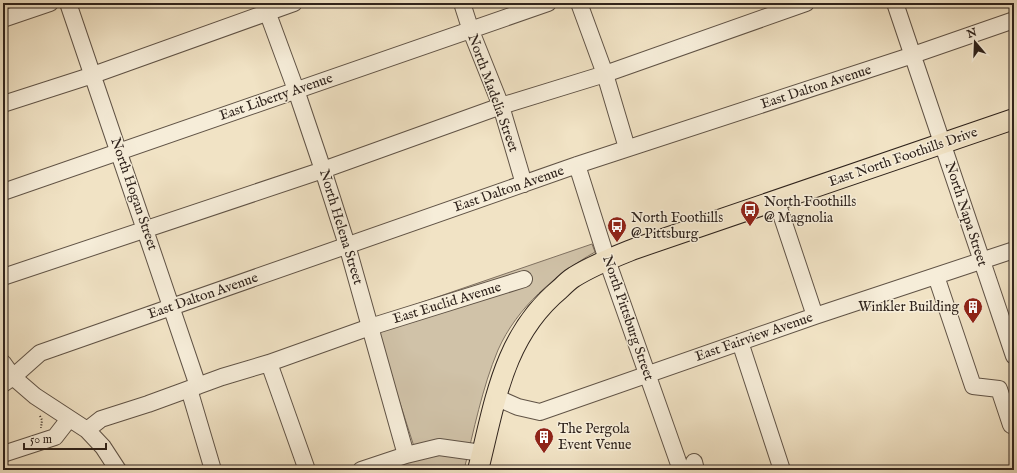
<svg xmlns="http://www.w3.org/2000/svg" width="1017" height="473" font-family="'IM FELL English',serif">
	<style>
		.green { fill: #d0c2a8; stroke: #807262 }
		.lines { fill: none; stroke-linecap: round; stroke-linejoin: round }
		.minor-casing { stroke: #605346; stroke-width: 18 }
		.major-casing { stroke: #2f231c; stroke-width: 22 }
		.path { stroke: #2f231c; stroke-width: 2; stroke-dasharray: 1 2; stroke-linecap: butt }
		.minor { stroke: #f6edd9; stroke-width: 16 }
		.major { stroke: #f1e3c5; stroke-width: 20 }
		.labels { text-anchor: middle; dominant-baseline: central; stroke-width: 3; stroke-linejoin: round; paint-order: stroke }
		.street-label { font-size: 14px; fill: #2f231c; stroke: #f6edd9 }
		.poi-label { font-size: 14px; fill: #2f231c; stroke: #f6edd9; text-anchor: start }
	</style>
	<rect width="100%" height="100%" fill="#f1e3c5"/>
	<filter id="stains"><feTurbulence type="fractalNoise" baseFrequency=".005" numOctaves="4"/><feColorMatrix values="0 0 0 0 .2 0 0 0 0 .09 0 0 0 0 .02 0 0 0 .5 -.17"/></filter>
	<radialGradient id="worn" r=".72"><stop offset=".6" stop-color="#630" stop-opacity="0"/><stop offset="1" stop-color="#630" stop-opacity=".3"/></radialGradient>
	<path class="green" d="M592,244l3,8c-40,23 -78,55 -97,98 -16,38 -24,80 -34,120h-64l-2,-4 20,-7 -45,-140z"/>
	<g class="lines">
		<defs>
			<path id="minor" d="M68,3l130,383
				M264,3l32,87 27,80 24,75 59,210
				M462,3l9,28 30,75 23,78
				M579,3l26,71 22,74
				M895,3l119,353
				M3,19l47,-16
				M3,104l90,-29 201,-72
				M577,165l30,95 74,210
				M3,192l545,-189
				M776,199l39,117
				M936,276l37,110 26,3 12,36 3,-2
				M3,277l320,-107 178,-64 104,-32 201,-71
				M740,342l42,128
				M3,363l10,14 22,19 52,34 16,17 15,23
				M269,363l38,107
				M3,384l10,-7 27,-24 537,-188 336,-110 101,-35
				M189,389l24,81
				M495,397l23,10 22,5 275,-96 199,-66
				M87,430l14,-11 47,-15 74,-27 47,-14 101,-36 154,-48
				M3,454l52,-17 14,-18
				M694,462l2,8
				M361,470l45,-15 33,-8 43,6"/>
			<path id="major" d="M478,470c17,-67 25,-134 82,-181 4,-4 9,-9 14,-12 19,-12 40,-20 60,-28l380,-130"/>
		</defs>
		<use href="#minor" class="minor-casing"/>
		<use href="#major" class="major-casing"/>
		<path class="path" d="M40,416l2,4 -1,8"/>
		<use href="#minor" class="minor"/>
		<use href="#major" class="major"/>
	</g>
	<defs>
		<symbol id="bus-pin" viewBox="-11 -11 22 30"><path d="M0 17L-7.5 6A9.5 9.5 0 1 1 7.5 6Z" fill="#8f2418" stroke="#f6edd9"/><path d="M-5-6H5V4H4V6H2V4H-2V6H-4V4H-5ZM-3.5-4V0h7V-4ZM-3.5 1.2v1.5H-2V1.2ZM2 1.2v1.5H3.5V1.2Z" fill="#fff"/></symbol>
		<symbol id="building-pin" viewBox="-11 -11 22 30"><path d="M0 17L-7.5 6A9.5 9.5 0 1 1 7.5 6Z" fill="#8f2418" stroke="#f6edd9"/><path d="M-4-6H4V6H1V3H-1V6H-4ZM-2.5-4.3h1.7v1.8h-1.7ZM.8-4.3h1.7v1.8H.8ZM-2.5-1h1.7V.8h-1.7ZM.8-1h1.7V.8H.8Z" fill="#fff"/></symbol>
	</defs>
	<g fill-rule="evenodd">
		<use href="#bus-pin" x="739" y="199" width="22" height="30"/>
		<use href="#bus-pin" x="606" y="215" width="22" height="30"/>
		<use href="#building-pin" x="962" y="296" width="22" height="30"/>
		<use href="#building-pin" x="533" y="426" width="22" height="30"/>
	</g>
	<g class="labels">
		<g class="street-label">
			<text transform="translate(816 87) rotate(-18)">East Dalton Avenue</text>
			<text transform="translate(493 93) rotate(70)">North Madelia Street</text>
			<text transform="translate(276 97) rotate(-19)">East Liberty Avenue</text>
			<text transform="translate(903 157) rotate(-19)">East North Foothills Drive</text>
			<text transform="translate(509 189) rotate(-19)">East Dalton Avenue</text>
			<text transform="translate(134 194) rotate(71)">North Hogan Street</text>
			<text transform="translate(966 214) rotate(72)">North Napa Street</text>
			<text transform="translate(341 227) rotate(73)">North Helena Street</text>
			<text transform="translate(203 296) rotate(-19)">East Dalton Avenue</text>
			<text transform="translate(447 303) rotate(-17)">East Euclid Avenue</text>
			<text transform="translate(628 318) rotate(71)">North Pittsburg Street</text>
			<text transform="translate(754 337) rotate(-19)">East Fairview Avenue</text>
		</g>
		<g class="poi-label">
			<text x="764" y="202">North Foothills<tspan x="764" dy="16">@ Magnolia</tspan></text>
			<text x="631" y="218">North Foothills<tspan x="631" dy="16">@ Pittsburg</tspan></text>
			<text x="959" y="307" text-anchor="end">Winkler Building</text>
			<text x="558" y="429">The Pergola<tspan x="558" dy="16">Event Venue</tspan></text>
		</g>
	</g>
	<rect width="1017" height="473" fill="none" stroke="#f1e3c5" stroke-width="16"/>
	<rect x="4" y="4" width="1009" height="465" fill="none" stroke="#2f231c" stroke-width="2"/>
	<rect x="8" y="8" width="1001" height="457" fill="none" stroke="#2f231c"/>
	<g transform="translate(975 42) rotate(341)" stroke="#f6edd9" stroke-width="3" paint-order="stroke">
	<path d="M0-3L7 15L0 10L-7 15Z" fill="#2f231c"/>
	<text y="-6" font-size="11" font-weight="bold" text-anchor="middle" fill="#2f231c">N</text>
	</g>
	<path d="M24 443v6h82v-6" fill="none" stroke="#2f231c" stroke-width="2"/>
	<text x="30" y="443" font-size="12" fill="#2f231c" stroke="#f6edd9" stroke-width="3" paint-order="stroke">50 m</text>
	<rect width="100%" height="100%" filter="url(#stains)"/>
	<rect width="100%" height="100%" fill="url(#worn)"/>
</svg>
